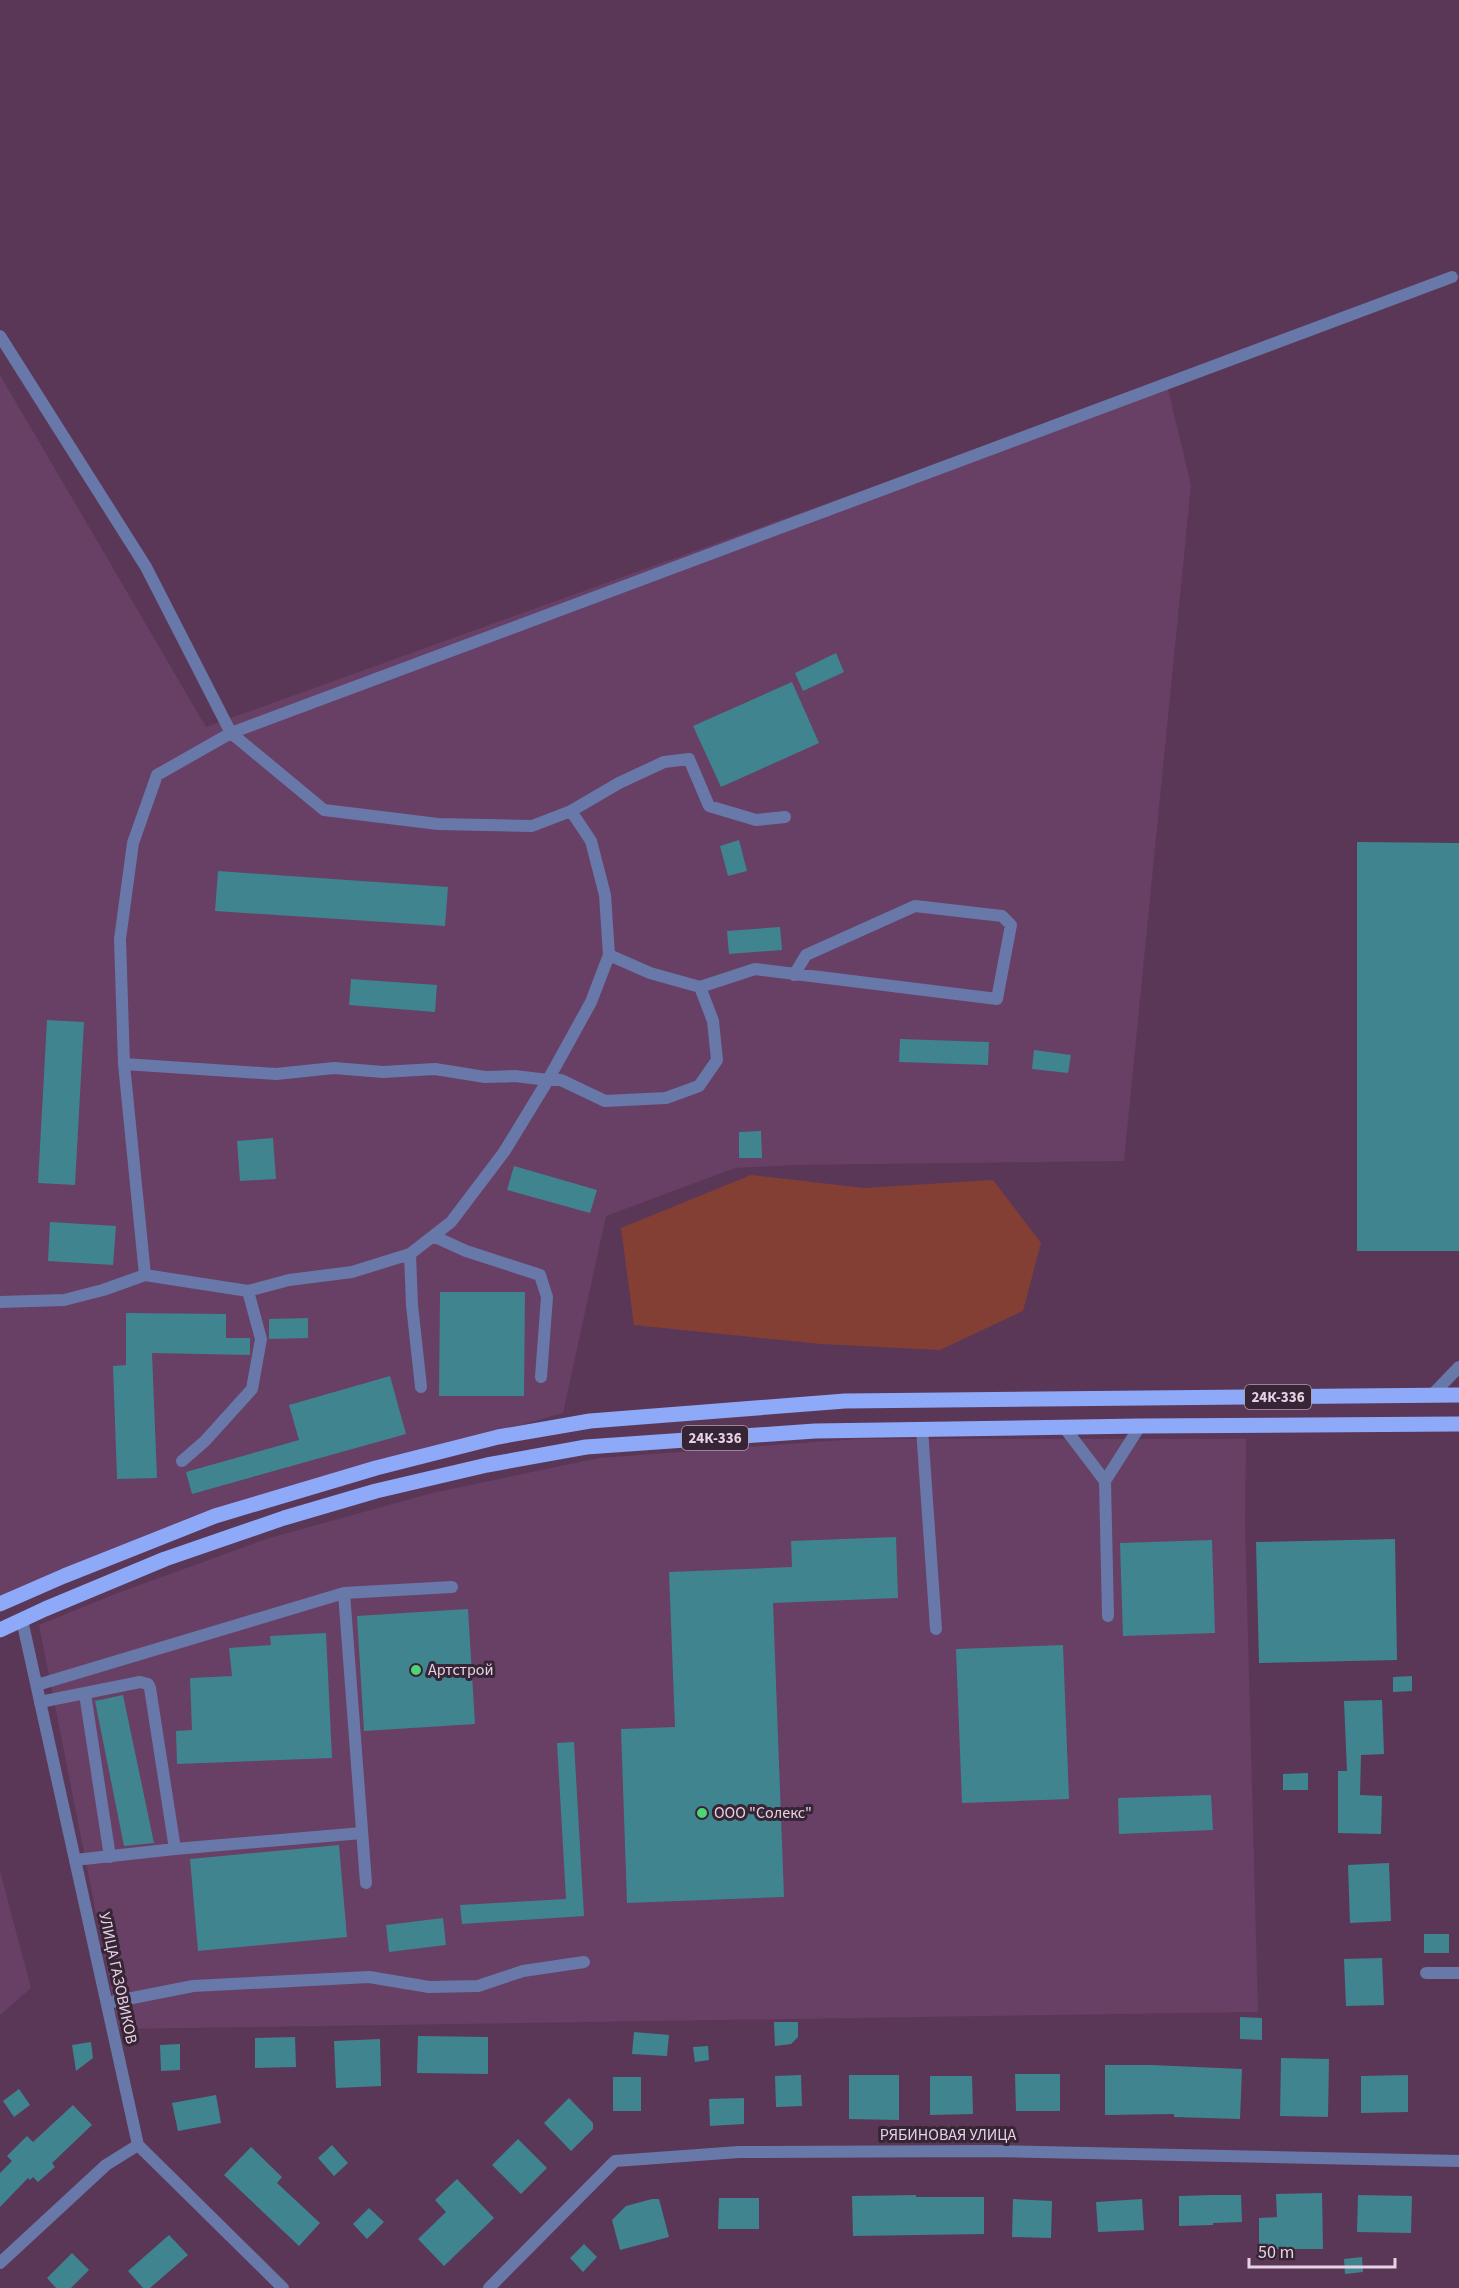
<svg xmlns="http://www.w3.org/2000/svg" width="1459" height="2288" font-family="'Source Sans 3',sans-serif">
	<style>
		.built { fill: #683f65 }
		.green { fill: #843f35 }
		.building { fill: #40848f }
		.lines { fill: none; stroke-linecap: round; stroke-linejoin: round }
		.lane { stroke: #6878a9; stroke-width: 12 }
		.street { stroke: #6878a9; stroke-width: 12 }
		.primary { stroke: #8fa9f9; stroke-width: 15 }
		.poi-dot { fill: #4ed676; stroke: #362534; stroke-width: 2 }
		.labels { text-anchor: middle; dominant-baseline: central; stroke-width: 6; stroke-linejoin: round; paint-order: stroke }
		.shield { fill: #362534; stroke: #b29daf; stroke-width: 1.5 }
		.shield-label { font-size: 15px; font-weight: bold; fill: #e7d1e4 }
		.poi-label { font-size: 16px; fill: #e7d1e4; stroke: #362534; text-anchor: start }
		.street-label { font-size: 16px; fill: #e7d1e4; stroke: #362534 }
	</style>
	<rect width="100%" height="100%" fill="#5a3757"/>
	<path class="built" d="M0,375l206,352 960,-346 25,104 -67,676 -330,4 -59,3 -129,48 -43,197 -381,109 -182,76z
		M857,1439h389l-1,86 13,487 -1139,17 -80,-404 76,-31 151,-55 166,-46 167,-35z
		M0,1871l31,117 -31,27z"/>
	<path class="green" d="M751,1175l113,13 129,-8 48,63 -18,68 -83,39 -119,-6 -187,-19 -13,-97z"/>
	<path class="building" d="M836,653l8,19 -41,19 -8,-18z
		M792,682l27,61 -98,44 -28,-61z
		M739,840l8,31 -19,5 -8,-30z
		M1357,842l102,1v408h-102z
		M218,871l230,16 -3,39 -230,-15z
		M780,927l2,23 -53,4 -2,-23z
		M351,979l86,6 -2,27 -86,-7z
		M47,1020l37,2 -9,163 -37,-2z
		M900,1039l89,3 -1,23 -89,-3z
		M1034,1050l37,5 -3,18 -36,-4z
		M761,1131l1,27h-23v-26z
		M273,1138l3,41 -36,2 -3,-40z
		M514,1166l83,24 -7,23 -83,-23z
		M50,1222l66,4 -3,39 -65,-4z
		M440,1292h85l-1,104h-85z
		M126,1313l100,1v24h24v17l-98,-2 5,125 -40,1 -4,-113 13,-1z
		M308,1318v20l-39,1v-20z
		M390,1376l16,58 -214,60 -6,-22 113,-32 -10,-35z
		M896,1537l2,61 -125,5 11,294 -157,6 -6,-174 54,-2 -6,-155 123,-5 -1,-26z
		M1395,1539l2,121 -138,3 -3,-121z
		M1212,1540l3,93 -92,3 -3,-93z
		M468,1609l7,115 -111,7 -7,-115z
		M326,1633l6,125 -155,6 -1,-33 16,-1 -2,-52 42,-2 -3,-28 42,-3 -1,-9z
		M1063,1645l6,154 -107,4 -6,-154z
		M1412,1676v15l-19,1v-15z
		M123,1695l31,148 -30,3 -29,-145z
		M1382,1700l2,54 -23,1 -1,40 22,1 -1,38 -43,-1v-62h9l-3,-70z
		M574,1742l10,174 -122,8 -2,-19 106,-6 -9,-156z
		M1308,1773v17h-25v-16z
		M1211,1795l2,35 -94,4 -1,-36z
		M339,1845l8,92 -149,14 -8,-92z
		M1389,1863l2,58 -41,2 -2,-58z
		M443,1918l3,27 -57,7 -3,-27z
		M1424,1934h25v19h-25z
		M1382,1958l2,47 -38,1 -2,-47z
		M1240,2017l22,1v22l-22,-1z
		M774,2022h24v15l-7,7 -16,2z
		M634,2032l35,3 -2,21 -35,-2z
		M418,2036l70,1v37l-71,-1z
		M295,2037l1,30 -41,1v-30z
		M380,2039l1,47 -45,2 -2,-47z
		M91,2042l2,16 -17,13 -4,-26z
		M180,2044v26l-19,1 -1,-26z
		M708,2046l1,14 -14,2 -2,-15z
		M1281,2058l48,1 -1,58 -48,-1z
		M1105,2065h46l91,4 -2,50 -66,-2v-3l-69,1z
		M1015,2074h45v37h-44z
		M801,2075l1,31 -26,1 -1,-31z
		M849,2075h50v45l-50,-1z
		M1408,2075v37l-47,1v-37z
		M930,2076h42l1,38 -43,1z
		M613,2077h28v34h-28z
		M19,2089l11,16 -16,12 -11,-16z
		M216,2095l5,28 -43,8 -6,-28z
		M569,2098l24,25v6l-22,22 -27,-28z
		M744,2098v26l-34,2 -1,-27z
		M73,2105l19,20 -40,38 3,4 -17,15 -5,-5 -3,3 -2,-2 -28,29v-34l12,-12 -5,-5 20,-20 6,6z
		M518,2139l29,29 -26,26 -29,-29z
		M332,2145l16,18 -14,13 -16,-18z
		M251,2147l31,30 -5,6 43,40 -21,23 -75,-71z
		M457,2179l37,39 -50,48 -26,-27 28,-27 -11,-12z
		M1322,2193l1,56h-64v-31l18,-1 -1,-23z
		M916,2195v2h68v37l-131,2 -1,-40z
		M1212,2195h29l1,27 -29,1v2l-34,1v-30z
		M1358,2195l54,1 -1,37 -54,-1z
		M719,2198h40v31h-41z
		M652,2199h7l10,38 -49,13 -8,-30 14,-14z
		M1013,2199l39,2 -1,37 -39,-1z
		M1142,2199l2,31 -46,2 -2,-30z
		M369,2208l15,14 -17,17 -14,-15z
		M169,2235l19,20 -38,33h-7l-15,-17z
		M584,2244l13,13 -14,15 -13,-14z
		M72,2253l17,17 -18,18h-15l-9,-10z
		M1362,2257l1,15 -18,2 -1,-15z"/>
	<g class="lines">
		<path class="lane" d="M0,336l146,231 85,166 1221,-456
			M700,987l55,-18 242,30 14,-74 -9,-9 -87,-10 -109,49 -12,20
			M124,1064l152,10 58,-6 49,4 52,-3 50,8 30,-1 33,4 43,-78 18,-47
			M433,1236l33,15 74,24 7,22 -6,80
			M248,1291l41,-11 63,-8 58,-18
			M0,1302l64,-2 39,-10 42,-15
			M421,1387l-9,-82 -2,-51 41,-32 53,-70 44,-72h13l44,21 61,-3 33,-12 18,-26 -4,-39 -13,-34 -50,-14 -41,-18 -4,-60 -14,-54 -20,-30 48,-28 45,-21 25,-3 20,47 47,14 29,-3
			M1431,1396l28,-29
			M182,1461l23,-20 47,-52 9,-50 -13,-48 -103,-16 -21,-211 -4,-125 13,-96 24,-68 74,-42 93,77 114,14 94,2 39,-15
			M344,1593l22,290
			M37,1685l307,-92 108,-6
			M85,1694l25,163
			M40,1702l100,-20 8,2 2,4 25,161
			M75,1860l100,-11 187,-16
			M1426,1973h33
			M107,2003l86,-17 176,-9 60,10 49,-1 45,-15 61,-9"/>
		<path class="street" d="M1064,1427l41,54 3,135
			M922,1429l14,200
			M1105,1481l35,-55
			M22,1620l116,525 145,143
			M0,2263l106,-98 32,-20
			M489,2288l126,-127 124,-9 252,-1 468,10"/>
		<path class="primary" d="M0,1604l64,-28 151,-60 161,-48 122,-31 92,-16 255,-20 614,-6
			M0,1630l45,-21 120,-50 119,-41 92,-27 111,-26 99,-18 229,-16 325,-5 319,-2"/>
	</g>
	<g class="poi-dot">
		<circle cx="416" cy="1670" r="6"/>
		<circle cx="702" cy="1813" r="6"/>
	</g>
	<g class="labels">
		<g class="shield">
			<rect x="1245" y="1385" width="66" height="24" rx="4.5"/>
			<rect x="682" y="1426" width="66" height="24" rx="4.5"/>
		</g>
		<g class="shield-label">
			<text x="1278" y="1397">24К-336</text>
			<text x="715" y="1438">24К-336</text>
		</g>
		<g class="poi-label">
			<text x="428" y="1670">Артстрой</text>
			<text x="714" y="1813">ООО "Солекс"</text>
		</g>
		<g class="street-label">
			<text transform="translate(118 1978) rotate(78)">УЛИЦА ГАЗОВИКОВ</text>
			<text x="948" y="2135">РЯБИНОВАЯ УЛИЦА</text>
		</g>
	</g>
	<path d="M1249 2258v9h146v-9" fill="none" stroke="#e7d1e4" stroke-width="3"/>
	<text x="1258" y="2258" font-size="18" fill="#e7d1e4" stroke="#362534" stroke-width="4.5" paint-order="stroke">50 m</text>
</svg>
